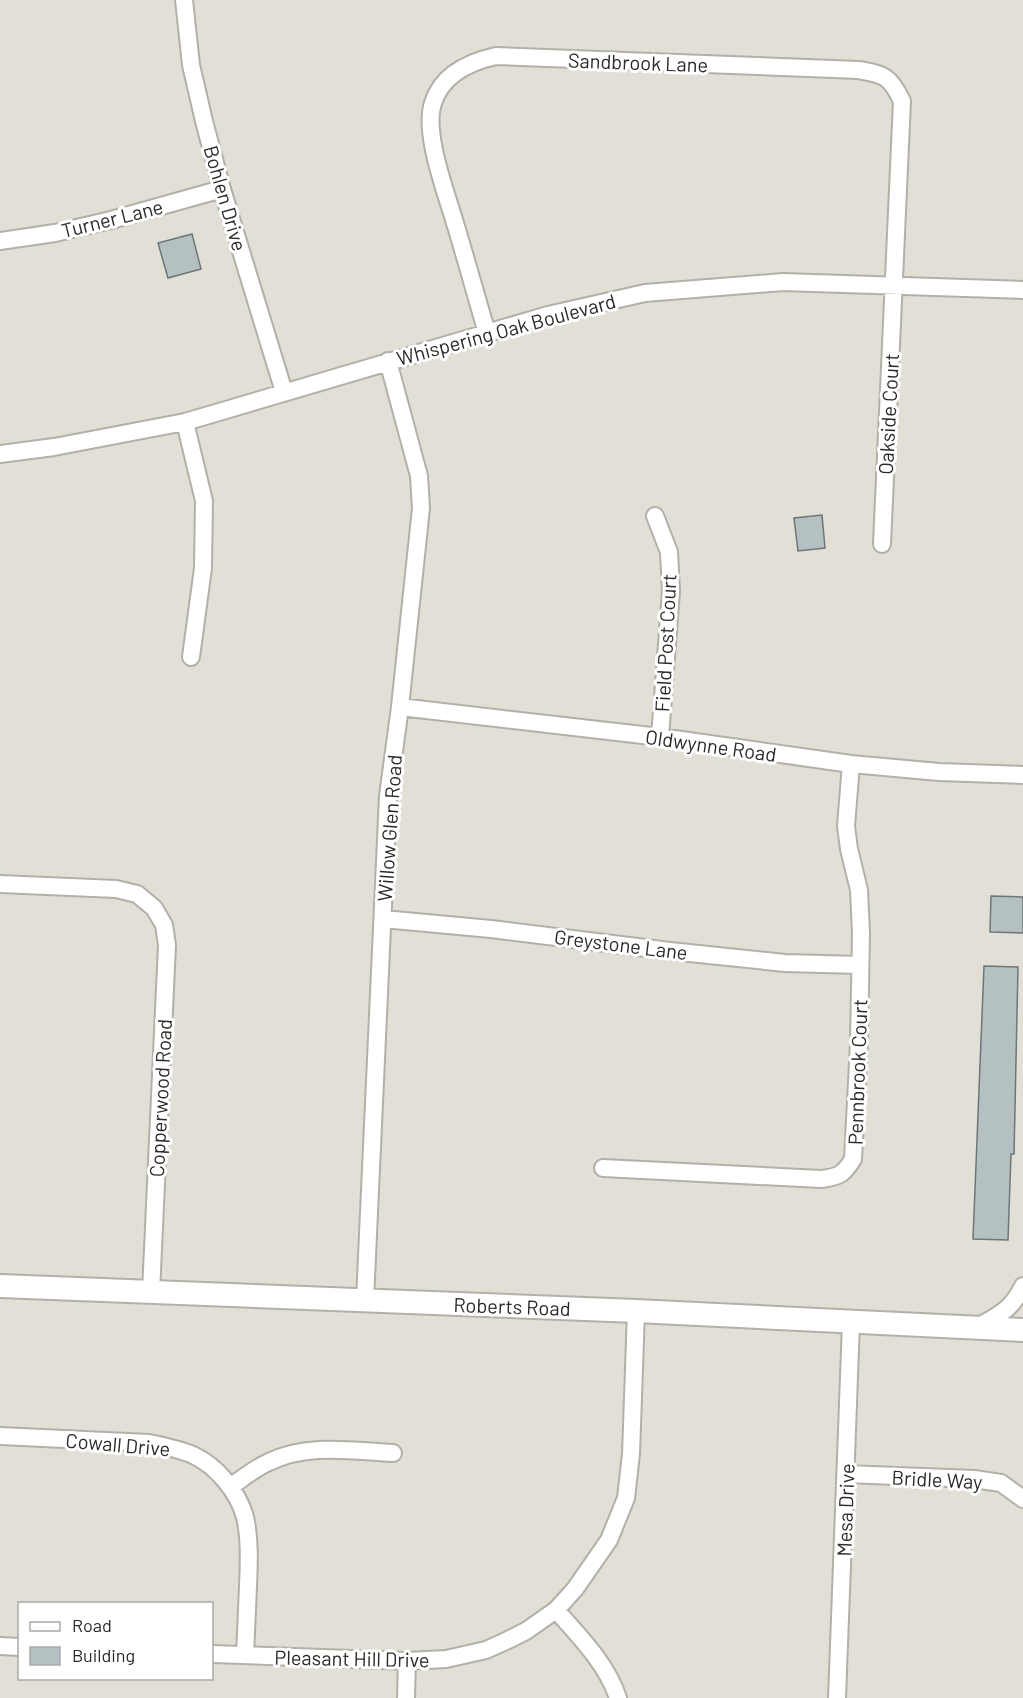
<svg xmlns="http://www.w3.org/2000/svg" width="1023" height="1698" font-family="Barlow,sans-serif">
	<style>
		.building { fill: #b5c0c3; stroke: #6d7679; stroke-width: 1.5 }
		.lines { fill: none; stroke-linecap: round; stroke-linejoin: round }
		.street-casing { stroke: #b3b0a8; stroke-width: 20 }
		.secondary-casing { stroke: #b3b0a8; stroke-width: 26 }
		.street { stroke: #fff; stroke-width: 16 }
		.secondary { stroke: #fff; stroke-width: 22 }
		.labels { text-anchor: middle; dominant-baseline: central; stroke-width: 6; stroke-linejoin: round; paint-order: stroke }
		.street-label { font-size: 20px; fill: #2b2a26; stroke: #fff }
	</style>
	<rect width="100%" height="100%" fill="#e2dfd6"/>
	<path class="building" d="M192,234l9,35 -33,9 -10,-35z
		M822,515l3,33 -27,3 -4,-33z
		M991,896l32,1v36l-33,-1z
		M984,966l34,1 -4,187h-3l-3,86 -35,-1z"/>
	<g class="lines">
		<defs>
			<path id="street" d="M184,0l7,65 13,56 18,68 62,203
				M0,241l55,-8 56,-13 111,-31
				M487,333c-11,-37 -21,-74 -32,-110 -9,-31 -32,-90 -22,-120 9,-29 36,-41 63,-47l362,14c26,4 32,6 44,31l-20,443
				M185,422l19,79 -1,67 -12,89
				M0,454l54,-7 131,-25 363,-107 97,-22 138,-11 240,8
				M655,516l14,36 2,39 -11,146
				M400,707l260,30 191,27 88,8 84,3
				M0,884l116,5 21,5 17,14 10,17 3,20 -16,347
				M383,919l108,10 179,22 115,12 75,2
				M603,1168l218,11c18,-2 23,-5 32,-20l6,-116 2,-110 -2,-43 -10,-41 -3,-23 5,-62
				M365,1300l23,-504 12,-89 21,-199 -2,-32 -31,-115
				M976,1328c22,-13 35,-17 47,-42
				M0,1436l149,7c15,3 30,6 44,12 24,11 45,37 52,62 5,22 4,46 3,69 -1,23 -2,46 -3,69
				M846,1474l128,5 27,4 22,16
				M230,1487c13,-9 25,-19 39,-25 38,-19 83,-11 124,-9
				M556,1610c23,26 51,54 62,88
				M0,1646l20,1
				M212,1654l195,7 39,-2 40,-9 22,-10 18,-9 30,-21 19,-21 34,-49 17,-42 5,-44 5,-143
				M406,1698l1,-37
				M837,1698l14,-375"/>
			<path id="secondary" d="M0,1286l636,25 387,19"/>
		</defs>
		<use href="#street" class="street-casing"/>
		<use href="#secondary" class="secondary-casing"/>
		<use href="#street" class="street"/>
		<use href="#secondary" class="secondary"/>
	</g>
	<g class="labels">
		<g class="street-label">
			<text transform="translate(638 62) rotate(2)">Sandbrook Lane</text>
			<text transform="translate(226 198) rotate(74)">Bohlen Drive</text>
			<text transform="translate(112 218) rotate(-14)">Turner Lane</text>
			<text transform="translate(506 329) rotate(-15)">Whispering Oak Boulevard</text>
			<text transform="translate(888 414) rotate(-87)">Oakside Court</text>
			<text transform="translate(665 643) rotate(-87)">Field Post Court</text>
			<text transform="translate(711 745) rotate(8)">Oldwynne Road</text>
			<text transform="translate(389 828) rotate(-86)">Willow Glen Road</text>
			<text transform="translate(621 944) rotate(7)">Greystone Lane</text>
			<text transform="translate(857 1072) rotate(-88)">Pennbrook Court</text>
			<text transform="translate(160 1098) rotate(-87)">Copperwood Road</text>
			<text transform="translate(512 1306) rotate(2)">Roberts Road</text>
			<text transform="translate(118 1444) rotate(5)">Cowall Drive</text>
			<text transform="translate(937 1479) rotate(3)">Bridle Way</text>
			<text transform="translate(845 1510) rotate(-88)">Mesa Drive</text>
			<text transform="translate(352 1658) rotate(1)">Pleasant Hill Drive</text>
		</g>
	</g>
	<rect x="18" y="1602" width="195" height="78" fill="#ffffff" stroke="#aaaaa8" stroke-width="1.5"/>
	<rect x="30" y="1622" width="30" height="9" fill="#ffffff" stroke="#aaaaa8" stroke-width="1.5"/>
	<text x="72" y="1632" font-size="18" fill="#2b2a26">Road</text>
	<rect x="30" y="1647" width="30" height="18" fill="#b5c0c3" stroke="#aaaaa8" stroke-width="1.5"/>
	<text x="72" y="1662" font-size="18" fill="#2b2a26">Building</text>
</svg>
